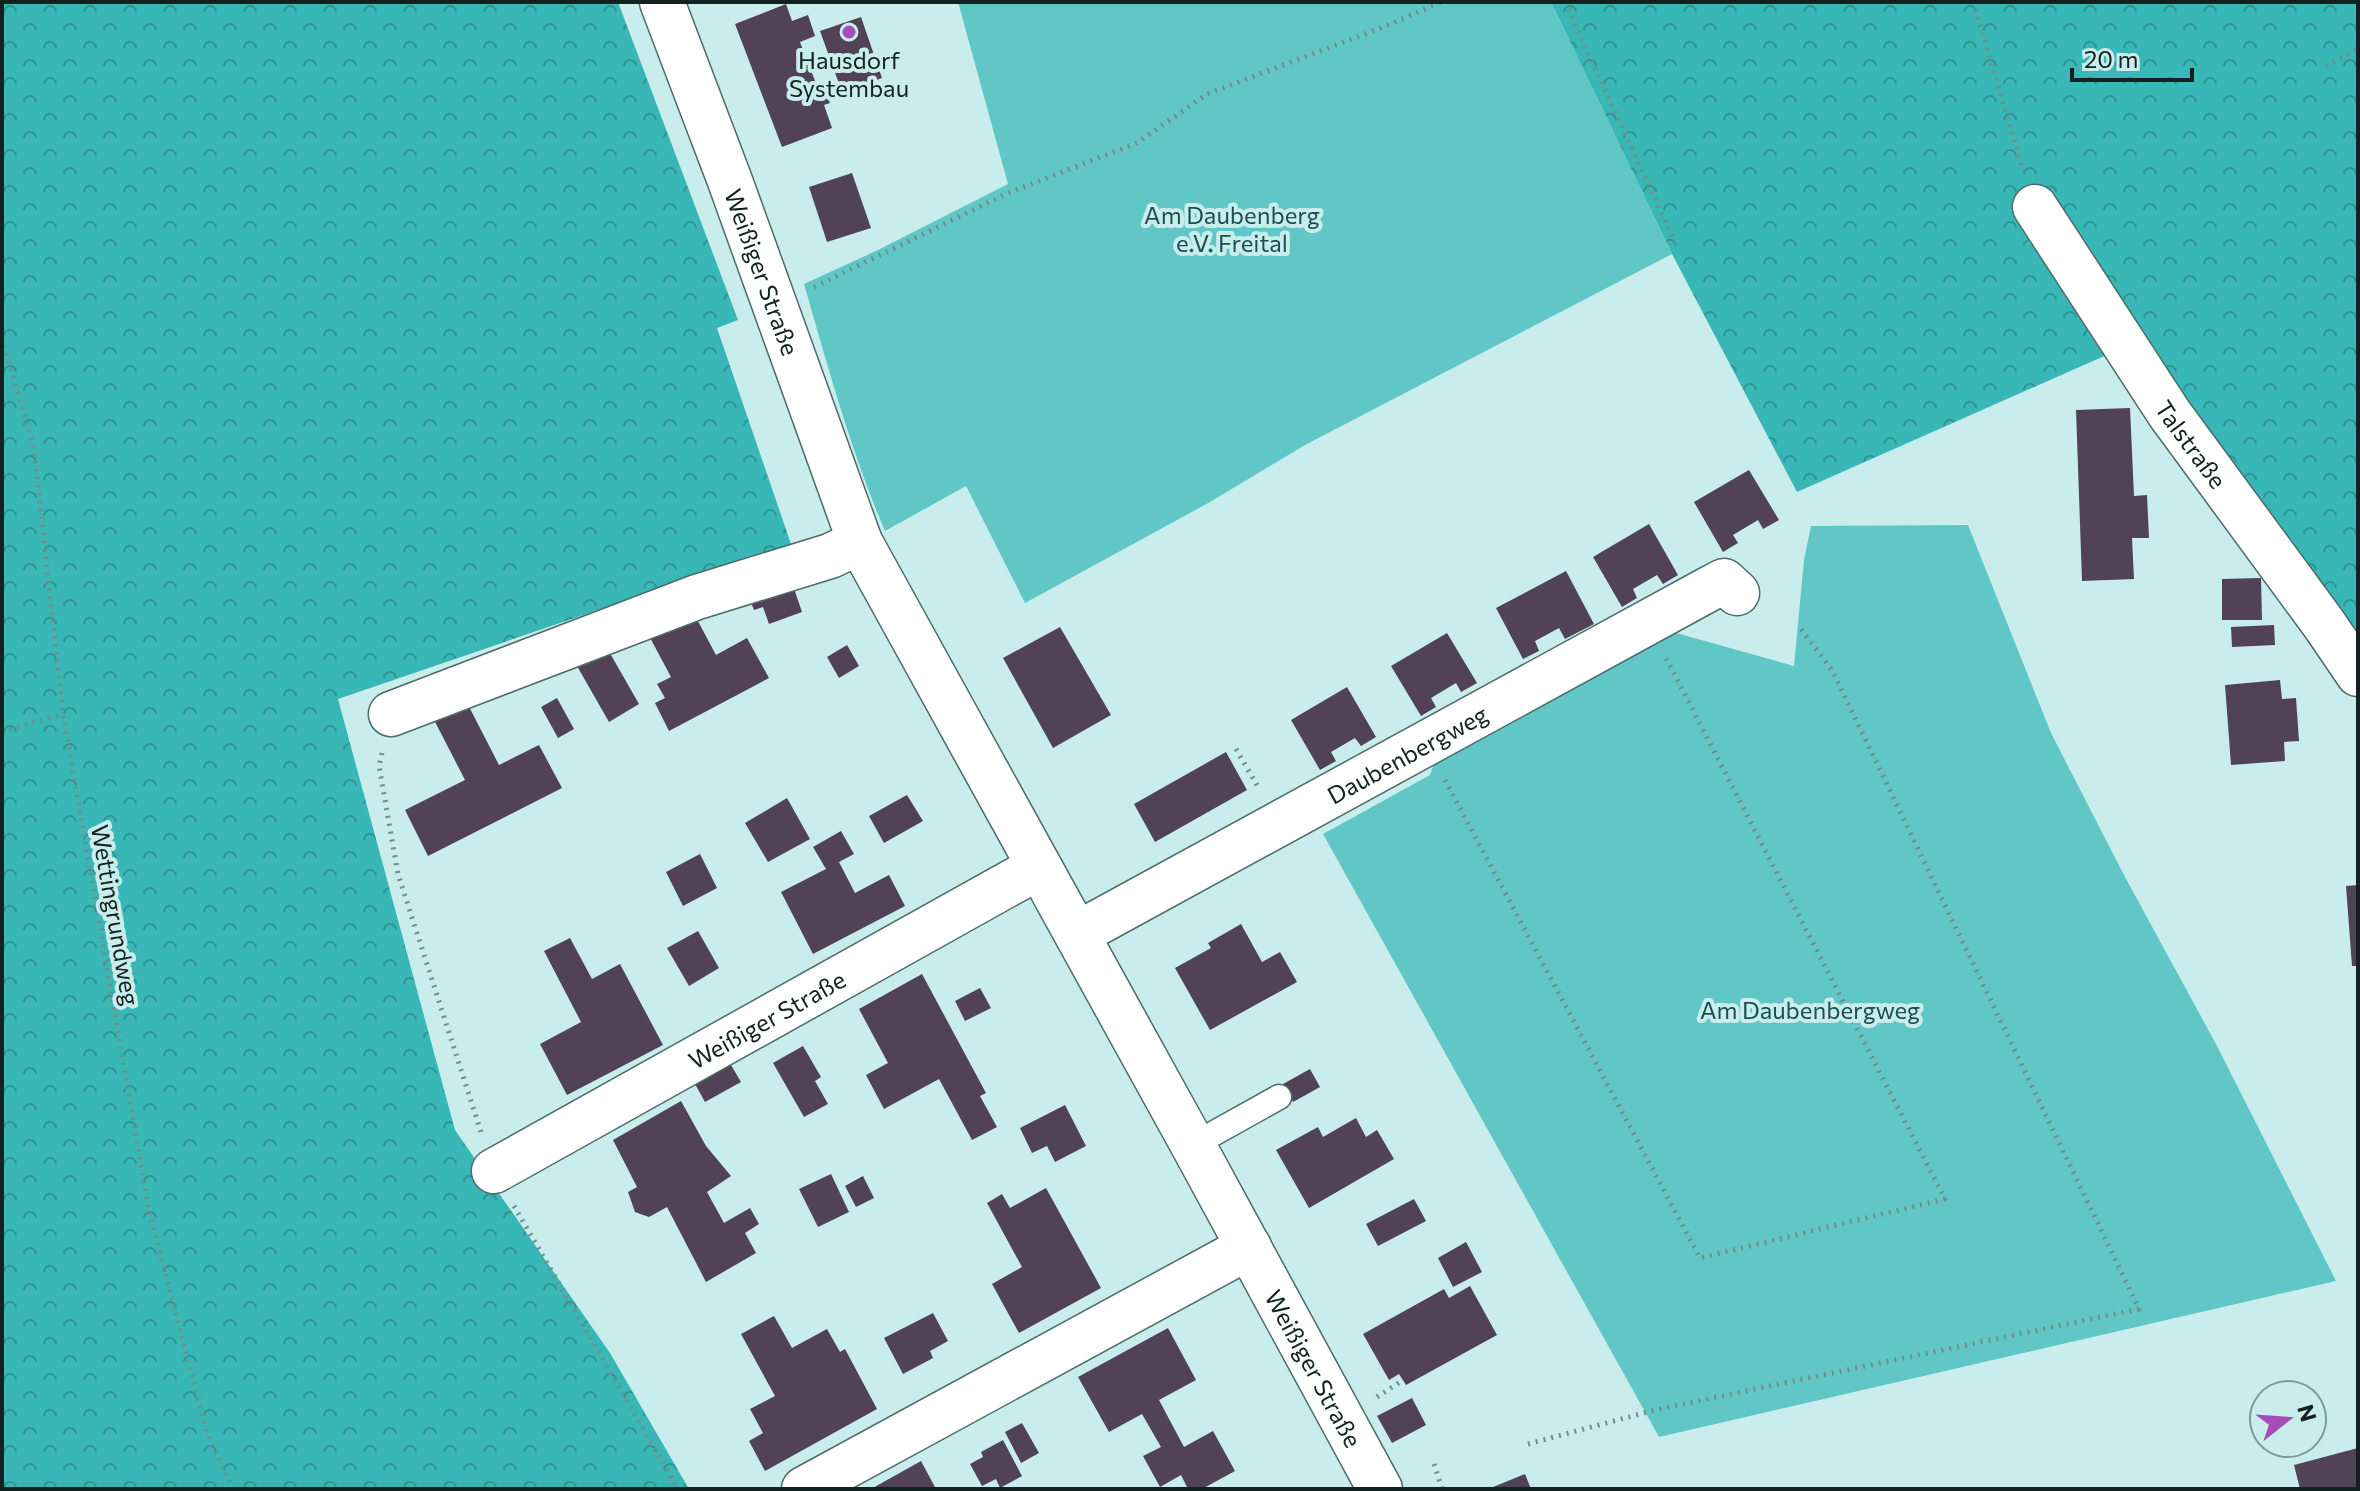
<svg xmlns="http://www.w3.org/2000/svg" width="2360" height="1491" font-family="Commissioner,sans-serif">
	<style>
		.green { fill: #61c7c6 }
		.forest { fill: url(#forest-crowns) }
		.building { fill: #524255 }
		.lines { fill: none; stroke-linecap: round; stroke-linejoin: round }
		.service-casing { stroke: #4b6c6b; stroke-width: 27 }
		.minor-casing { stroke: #4b6c6b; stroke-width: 47 }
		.tertiary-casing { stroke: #4b6c6b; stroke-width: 47 }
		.path { stroke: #728d8c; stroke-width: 5; stroke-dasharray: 2 6; stroke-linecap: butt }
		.service { stroke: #fff; stroke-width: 24 }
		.minor { stroke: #fff; stroke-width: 44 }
		.tertiary { stroke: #fff; stroke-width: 44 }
		.poi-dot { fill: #a74cb7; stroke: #c8edec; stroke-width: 3 }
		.labels { text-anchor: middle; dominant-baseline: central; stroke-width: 8; stroke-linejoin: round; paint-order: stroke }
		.poi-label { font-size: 24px; fill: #132120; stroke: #c8edec }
		.park-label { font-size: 24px; fill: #1b4f4f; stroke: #c8edec }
		.street-label { font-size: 24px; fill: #132120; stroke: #c8edec }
	</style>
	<defs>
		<pattern id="forest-crowns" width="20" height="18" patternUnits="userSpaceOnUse" patternTransform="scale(2)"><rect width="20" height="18" fill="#39b7b6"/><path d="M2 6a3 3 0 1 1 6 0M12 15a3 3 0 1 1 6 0" fill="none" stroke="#2f9494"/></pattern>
	</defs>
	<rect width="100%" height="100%" fill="#c8edec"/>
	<path class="green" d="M958,2h593l121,252 -367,191 -95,57 -185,101 -59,-117 -81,45c-34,-79 -57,-164 -81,-247l74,-34 130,-66z
		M1968,525l83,208 74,144 91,167 120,237 -677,156 -336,-603 107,-59 5,-14 227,-132 132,37 10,-106 7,-34z"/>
	<path class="forest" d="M2,2h616l120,318 -21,8 74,216 -453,155 117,431 155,223 79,136h-687z
		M1551,2h807v646l-213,-310 -348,154 -125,-238z"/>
	<path class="building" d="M786,4l6,17 16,-6 7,21 -15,6 17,44 5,-2 8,19 -6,2 8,23 -50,19 -47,-123z
		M861,17l21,61 -40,14 -22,-61z
		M852,173l19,55 -44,14 -18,-55z
		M2130,408l4,88 13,-1 2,43h-17l2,41 -52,2 -6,-171z
		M1749,470l30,50 -16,9 -5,-9 -25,15 5,8 -15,9 -29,-50z
		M1649,524l29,51 -15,9 -6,-9 -24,14 4,9 -15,9 -29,-50z
		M1566,571l28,53 -29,15 -6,-11 -24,13 4,10 -16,8 -27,-51z
		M2261,578l1,42h-40v-41z
		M791,580l11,32 -33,12 -6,-17 -9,3 -6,-15z
		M691,608l25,47 31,-17 22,40 -100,53 -14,-28 10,-5 -8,-14 14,-7 -24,-45z
		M2274,625l1,20 -43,2 -1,-20z
		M1060,627l51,88 -58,33 -50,-90z
		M1447,633l30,50 -16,9 -5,-9 -25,15 5,9 -15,9 -30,-50z
		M847,645l12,21 -20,12 -12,-21z
		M607,648l32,56 -30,18 -32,-56z
		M2280,680l2,19 14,-1 3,43 -15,1 1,19 -54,4 -6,-80z
		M1347,687l29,50 -15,9 -6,-8 -24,14 5,9 -16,9 -29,-50z
		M463,695l36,70 40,-20 23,43 -134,68 -23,-46 60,-30 -35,-68z
		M557,698l17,31 -16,9 -17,-31z
		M1226,752l21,38 -92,52 -21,-38z
		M907,795l16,26 -39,22 -15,-27z
		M787,798l23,41 -42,23 -23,-39z
		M841,831l13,23 -15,8 16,31 34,-18 16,31 -92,48 -32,-62 45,-23 -13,-22z
		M700,854l17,34 -34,18 -17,-34z
		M2358,885v81h-6l-6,-80z
		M1241,924l21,38 18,-10 17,30 -87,48 -35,-62 36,-20 -3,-5z
		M698,931l21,37 -30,18 -22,-38z
		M570,938l22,41 28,-15 43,81 -96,50 -27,-51 41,-22 -37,-71z
		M922,974l64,119 -6,3 17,31 -25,13 -33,-61 -55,30 -18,-34 22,-12 -29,-54z
		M980,988l11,20 -26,13 -10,-20z
		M803,1046l18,31 -6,4 13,23 -24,13 -31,-54z
		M725,1055l16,27 -36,20 -15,-27z
		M1310,1069l10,18 -27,15 -10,-18z
		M681,1101l25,45 25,30 -24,16 17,31 26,-15 9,16 -14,9 11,20 -50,29 -39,-75 -18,10 -14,-5 -7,-20 9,-5 -24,-47z
		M1065,1105l21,41 -31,16 -8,-16 -15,7 -12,-25z
		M1356,1118l10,19 11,-7 17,29 -85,49 -33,-58 42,-23 5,10z
		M831,1174l18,38 -31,15 -19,-38z
		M863,1176l11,22 -18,9 -11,-21z
		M1046,1188l55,100 -82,45 -27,-49 30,-17 -35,-64 15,-9 8,14z
		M1414,1199l12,22 -48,25 -12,-22z
		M1466,1242l16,30 -29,15 -15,-29z
		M1470,1286l27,49 -91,50 -7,-11 -10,6 -26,-46 81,-45 5,9z
		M933,1313l15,28 -18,10 3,7 -30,16 -19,-36z
		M774,1316l18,32 35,-19 13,23 5,-3 32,60 -112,62 -16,-30 14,-8 -13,-24 25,-13 -34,-62z
		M1168,1328l28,52 -37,20 25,47 29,-16 22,40 -33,18h-14l-7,-14 -21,12 -17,-31 18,-9 -19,-33 -33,18 -31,-55z
		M1412,1398l14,27 -34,18 -15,-27z
		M1022,1423l17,30 -18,10 -16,-31z
		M1003,1440l19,36 -22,12 -4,-9 -14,7 -12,-22 13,-7 -2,-5z
		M2358,1448v41h-58l-6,-24z
		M921,1461l15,28h-65z
		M1525,1474l6,15h-43z"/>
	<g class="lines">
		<defs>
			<path id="service" d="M1193,1145l86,-48"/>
			<g id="minor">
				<path id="s1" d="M2035,207l134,206 155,211 34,50"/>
				<path d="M391,714l306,-117 133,-41 30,-14"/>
				<path id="s2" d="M1077,934l630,-344 17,-9 13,12"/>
				<path id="s3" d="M494,1171l545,-304"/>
				<path d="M804,1489l445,-242"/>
			</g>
			<g id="tertiary">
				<path id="s4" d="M662,2l68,179 130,361 333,603 187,344"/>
			</g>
		</defs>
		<use href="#service" class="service-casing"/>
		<use href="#minor" class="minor-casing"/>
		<use href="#tertiary" class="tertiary-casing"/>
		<path class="path" d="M1565,2l111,243
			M1973,2l50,168
			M2326,66l32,-17
			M1621,148l7,-4
			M814,287l194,-94 129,-50 70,-49 179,-68 55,-24
			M2,338l32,111 29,265 86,497 58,222 26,56
			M2,732l61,-18
			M1236,749l22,38
			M382,753l-3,13 19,108 83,258
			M1445,780l255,478 245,-59 -279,-541
			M514,1206l164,283
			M1377,1397l23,-15
			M1528,1444l127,-34 484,-101 -307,-639 -34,-45
			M1434,1464l8,25"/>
		<use href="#service" class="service"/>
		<use href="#minor" class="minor"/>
		<use href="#tertiary" class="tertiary"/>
	</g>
	<circle class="poi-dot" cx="849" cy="32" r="8"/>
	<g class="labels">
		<g class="poi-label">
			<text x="849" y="59">Hausdorf<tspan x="849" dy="28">Systembau</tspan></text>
		</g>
		<g class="park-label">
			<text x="1232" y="214">Am Daubenberg<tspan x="1232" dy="28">e.V. Freital</tspan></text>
			<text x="1810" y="1009">Am Daubenbergweg</text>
		</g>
		<g class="street-label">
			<text stroke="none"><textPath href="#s4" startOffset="288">Weißiger Straße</textPath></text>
			<text stroke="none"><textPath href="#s1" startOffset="284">Talstraße</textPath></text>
			<text stroke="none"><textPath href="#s2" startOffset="376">Daubenbergweg</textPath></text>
			<text transform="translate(116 915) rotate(80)">Wettingrundweg</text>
			<text stroke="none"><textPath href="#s3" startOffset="312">Weißiger Straße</textPath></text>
			<text stroke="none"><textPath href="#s4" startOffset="1518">Weißiger Straße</textPath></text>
		</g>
	</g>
	<rect width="2360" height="1491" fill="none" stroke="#132120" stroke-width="8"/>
	<g transform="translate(2288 1419) rotate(73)"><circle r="38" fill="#c8edec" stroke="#809b9a" stroke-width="2"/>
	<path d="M0-6L14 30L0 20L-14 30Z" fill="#a74cb7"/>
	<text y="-12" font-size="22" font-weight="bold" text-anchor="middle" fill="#132120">N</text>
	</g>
	<path d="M2072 68v12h120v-12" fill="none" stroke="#132120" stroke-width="4"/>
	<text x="2084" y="68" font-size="24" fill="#132120" stroke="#c8edec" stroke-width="6" paint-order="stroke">20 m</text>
</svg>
